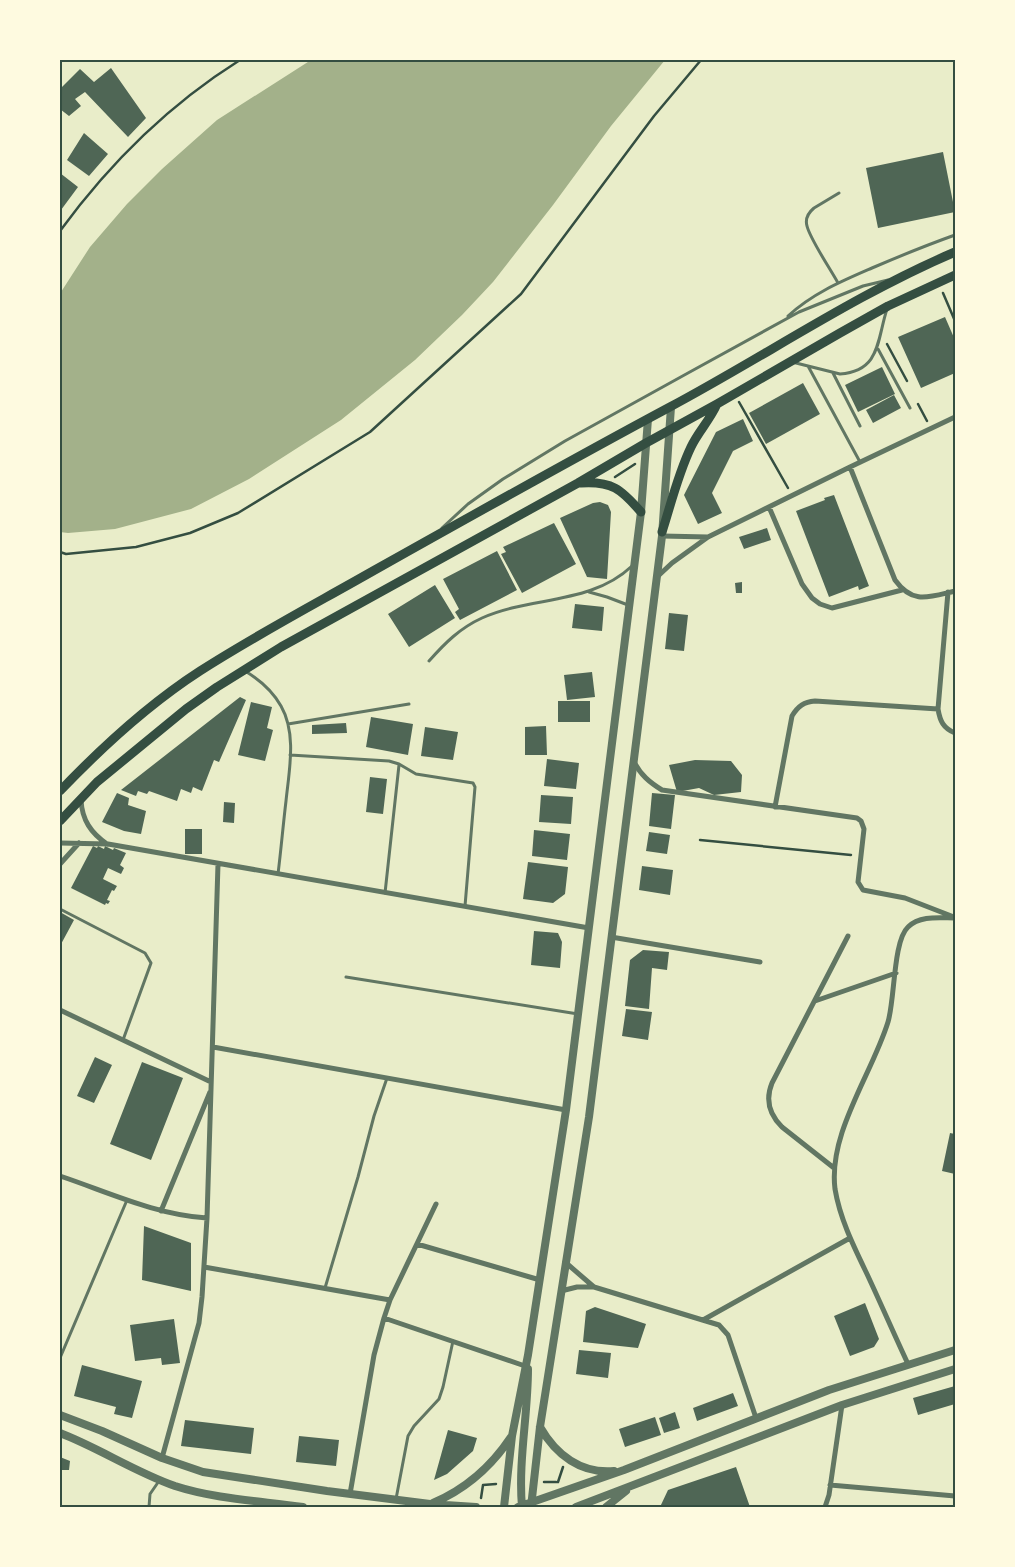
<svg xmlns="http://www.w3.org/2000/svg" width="1015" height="1567" font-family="'Public Sans',sans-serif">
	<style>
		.water { fill: #a3b18a }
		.building { fill: #4f6655 }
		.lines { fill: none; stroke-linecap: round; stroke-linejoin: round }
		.path { stroke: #344e41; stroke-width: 2.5 }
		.service { stroke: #617663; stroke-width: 3 }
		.minor { stroke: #617663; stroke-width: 5 }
		.tertiary { stroke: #617663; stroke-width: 8 }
		.secondary { stroke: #344e41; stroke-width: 9 }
		.neatline { fill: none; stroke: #344e41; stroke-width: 2 }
	</style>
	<rect width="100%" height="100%" fill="#e9edc9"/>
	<path class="water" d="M311,60h354l-54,66 -58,79 -60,77 -31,33 -47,45 -74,60 -92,59 -58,30 -76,20 -47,4 -8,-1v-238l1,-2 29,-45 37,-43 35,-35 55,-49z"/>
	<path class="building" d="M111,68l35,50 -18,19 -43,-45 -10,7 6,7 -12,10 -9,-7v-20l20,-20 14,13z
		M84,133l24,21 -19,22 -22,-16z
		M943,152l12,60 -77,16 -12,-60z
		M60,173l18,14 -17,23 -1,-1z
		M945,317l10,23v33l-34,15 -23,-51z
		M882,367l13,27 -37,18 -13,-27z
		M803,383l17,31 -54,30 -17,-31z
		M894,395l7,13 -28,15 -7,-13z
		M743,419l10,22 -20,10 -21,42 10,20 -24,11 -14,-29 32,-63z
		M834,495l35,91 -10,4 -1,-4 -29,11 -33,-86 29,-11 -1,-2z
		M600,502l8,3 3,7 -4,67 -20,-2 -27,-59 33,-15z
		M554,523l22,41 -54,29 -21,-39 5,-2 -3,-5z
		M767,528l4,12 -27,9 -5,-12z
		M497,551l20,39 -57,30 -5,-8 4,-3 -16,-30z
		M742,582v11h-6l-1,-10z
		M435,585l20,33 -46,29 -21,-33z
		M575,604l29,3 -2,24 -30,-3z
		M669,613l19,2 -4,36 -19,-2z
		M592,672l3,25 -28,3 -3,-25z
		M240,697l6,3 -27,62 -5,-2 -12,31 -9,-4 -2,6 -10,-4 -4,12 -28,-10 -2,3 -9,-3 -2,5 -15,-6z
		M558,701h32v21h-32z
		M251,702l21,5 -5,21 6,2 -8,31 -27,-6z
		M371,717l42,7 -5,31 -42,-8z
		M346,723l1,10 -35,1v-9z
		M546,726l1,29h-22v-28z
		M425,727l33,5 -5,28 -32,-4z
		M547,759l32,4 -3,26 -32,-3z
		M695,760l36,1 11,14 -1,17 -27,3 -15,-7 -22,4 -8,-27z
		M370,777l17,2 -4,35 -17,-2z
		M117,793l12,5 -1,7 18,6 -5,23 -17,-3 -22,-9z
		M652,793l23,2 -4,34 -22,-3z
		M541,795l32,2 -2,27 -32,-2z
		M224,802l11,1 -1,20 -11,-1z
		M185,829h17v25h-17z
		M534,830l36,4 -3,26 -35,-4z
		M649,832l21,3 -3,19 -21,-3z
		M93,846l4,2 1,-2 6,3 1,-3 8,4 1,-2 12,5 -6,12 4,3 -3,6 -13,-6 -5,11 14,7 -3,5 -2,-1 -5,10 3,1 -2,3 -2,-1 -1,2 -34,-17z
		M528,862l40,5 -3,27 -12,9 -30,-4z
		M642,866l31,4 -3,25 -31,-5z
		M60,912l14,8 -14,26z
		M534,931l24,2 4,9 -2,26 -29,-3z
		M643,950l26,2 -2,18 -15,-2 -3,41 -24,-3 5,-46z
		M626,1009l26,3 -4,28 -26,-4z
		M95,1057l17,8 -18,38 -17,-7z
		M142,1062l41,16 -32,82 -41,-16z
		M950,1133l5,1v40l-13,-3z
		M144,1226l47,17v48l-49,-11z
		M865,1303l14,36 -5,8 -24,9 -16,-40z
		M595,1307l51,17 -8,24 -55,-6 3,-31z
		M174,1319l6,44 -18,2 -1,-7 -26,3 -5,-36z
		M579,1350l32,3 -3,25 -32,-4z
		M82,1365l60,16 -10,37 -18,-4 2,-7 -42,-11z
		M955,1386v18l-37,11 -5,-17z
		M733,1393l5,13 -41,15 -4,-13z
		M675,1412l5,16 -16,5 -5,-15z
		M655,1417l6,18 -36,12 -6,-18z
		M185,1420l69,8 -3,26 -70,-8z
		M448,1430l29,8 -4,13 -26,23 -13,6z
		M299,1436l40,4 -3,26 -40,-4z
		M60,1457l10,4 -1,9h-9z
		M736,1467l14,40h-90l8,-17z"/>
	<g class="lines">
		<path class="path" d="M60,231c49,-67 110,-127 180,-171
			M943,293l12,28
			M887,344l20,37
			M739,402l49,86
			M918,404l9,17
			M615,477l20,-13
			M60,552l6,2 70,-7 54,-14 48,-20 132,-81 151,-138 133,-178 47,-56
			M700,840l151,15
			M544,1482h12
			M558,1482l5,-15
			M481,1498l2,-13 13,-1"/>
		<path class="service" d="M838,283c-7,-13 -28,-44 -31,-57 -2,-7 1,-13 7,-18l25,-15
			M788,316c25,-23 54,-35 84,-48 28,-12 55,-23 83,-33
			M878,349l32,59
			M792,362l48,12c41,-3 37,-35 47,-65
			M808,366l52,96
			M833,373l27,53
			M442,528l26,-24 35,-25 62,-38 123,-68 111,-61 64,-26 25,-6
			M589,592l18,5 21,8
			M429,661c16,-18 31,-33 53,-43 49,-22 109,-13 150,-52
			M245,671c15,9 27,19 36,35 16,28 8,65 5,95 -3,25 -5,49 -8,73
			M288,724l121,-20
			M290,755l99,6 10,3 17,10 57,9 2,4 -10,119
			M385,893l14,-128
			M60,909l85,44 6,10 -28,77
			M346,977l232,37
			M325,1288l33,-111 16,-61 13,-38
			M60,1358l67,-158
			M396,1499l12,-63 6,-10 25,-27 4,-12 10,-46
			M149,1507l1,-13 9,-13"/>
		<path class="minor" d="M850,467l45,113c18,25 34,17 60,11
			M769,507l33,77 10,14 8,6 12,4 70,-18
			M662,536l46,1
			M657,577l15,-14 36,-26 142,-70 105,-50
			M948,592l-10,117c2,12 5,19 17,24
			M634,762c7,13 15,20 28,28l195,28 4,3 3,8 -6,53 5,8 42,8 49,19
			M81,800c1,20 10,33 26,44
			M775,807l17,-91c6,-10 12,-14 23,-15l123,8
			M60,843l48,1 481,84
			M60,864l19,-21
			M611,937l149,25
			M815,1001l81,-28
			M60,1010l151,72
			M213,1047l353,63
			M834,1168l-52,-41c-13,-13 -17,-27 -10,-44l76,-147
			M60,1176c48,16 96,39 147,42
			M161,1211l49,-119
			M417,1244l123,36
			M565,1262l29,25
			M204,1267l186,33
			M561,1291l16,-4h17l125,38 9,10 28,83
			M384,1318l141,48
			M703,1320l147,-82
			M908,1364c-14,-30 -27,-60 -41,-90 -13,-27 -27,-55 -32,-85 -7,-56 37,-115 53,-167 7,-23 5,-81 20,-95 12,-12 32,-9 47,-9
			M162,1458l37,-135 3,-26 5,-79 11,-354
			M830,1485l125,11
			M350,1494l24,-139 10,-37 6,-18 46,-96
			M825,1507l4,-12 13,-90"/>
		<path class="tertiary" d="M60,1415l42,16 60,27 41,14 124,19 103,13 46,3
			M540,1427c16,28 41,47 74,44
			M60,1433c39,15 75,39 115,53 40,13 86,15 128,21
			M433,1503c33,-14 58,-36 78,-66
			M504,1507l8,-71 16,-81 38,-245 75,-598 7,-93
			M518,1507l106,-37 205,-80 126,-40
			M522,1507c-4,-46 6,-92 6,-138
			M531,1507l9,-80 49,-310 73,-581 9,-129
			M576,1507l266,-102 113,-36
			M606,1507l20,-16"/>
		<path class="secondary" d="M581,483c31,-2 40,6 60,29
			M662,532c9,-28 16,-58 29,-85 7,-15 19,-27 26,-43
			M60,791c42,-44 89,-87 140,-120 56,-36 115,-67 173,-100 98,-55 196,-110 295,-163 96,-51 186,-113 287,-156
			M60,821l37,-39 89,-73 31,-22 64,-40 297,-164 68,-40 71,-39 123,-71 48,-27 67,-31"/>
	</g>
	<rect width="1015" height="1567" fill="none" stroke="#fefae0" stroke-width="122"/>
	<rect x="61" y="61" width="893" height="1445" class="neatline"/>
</svg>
